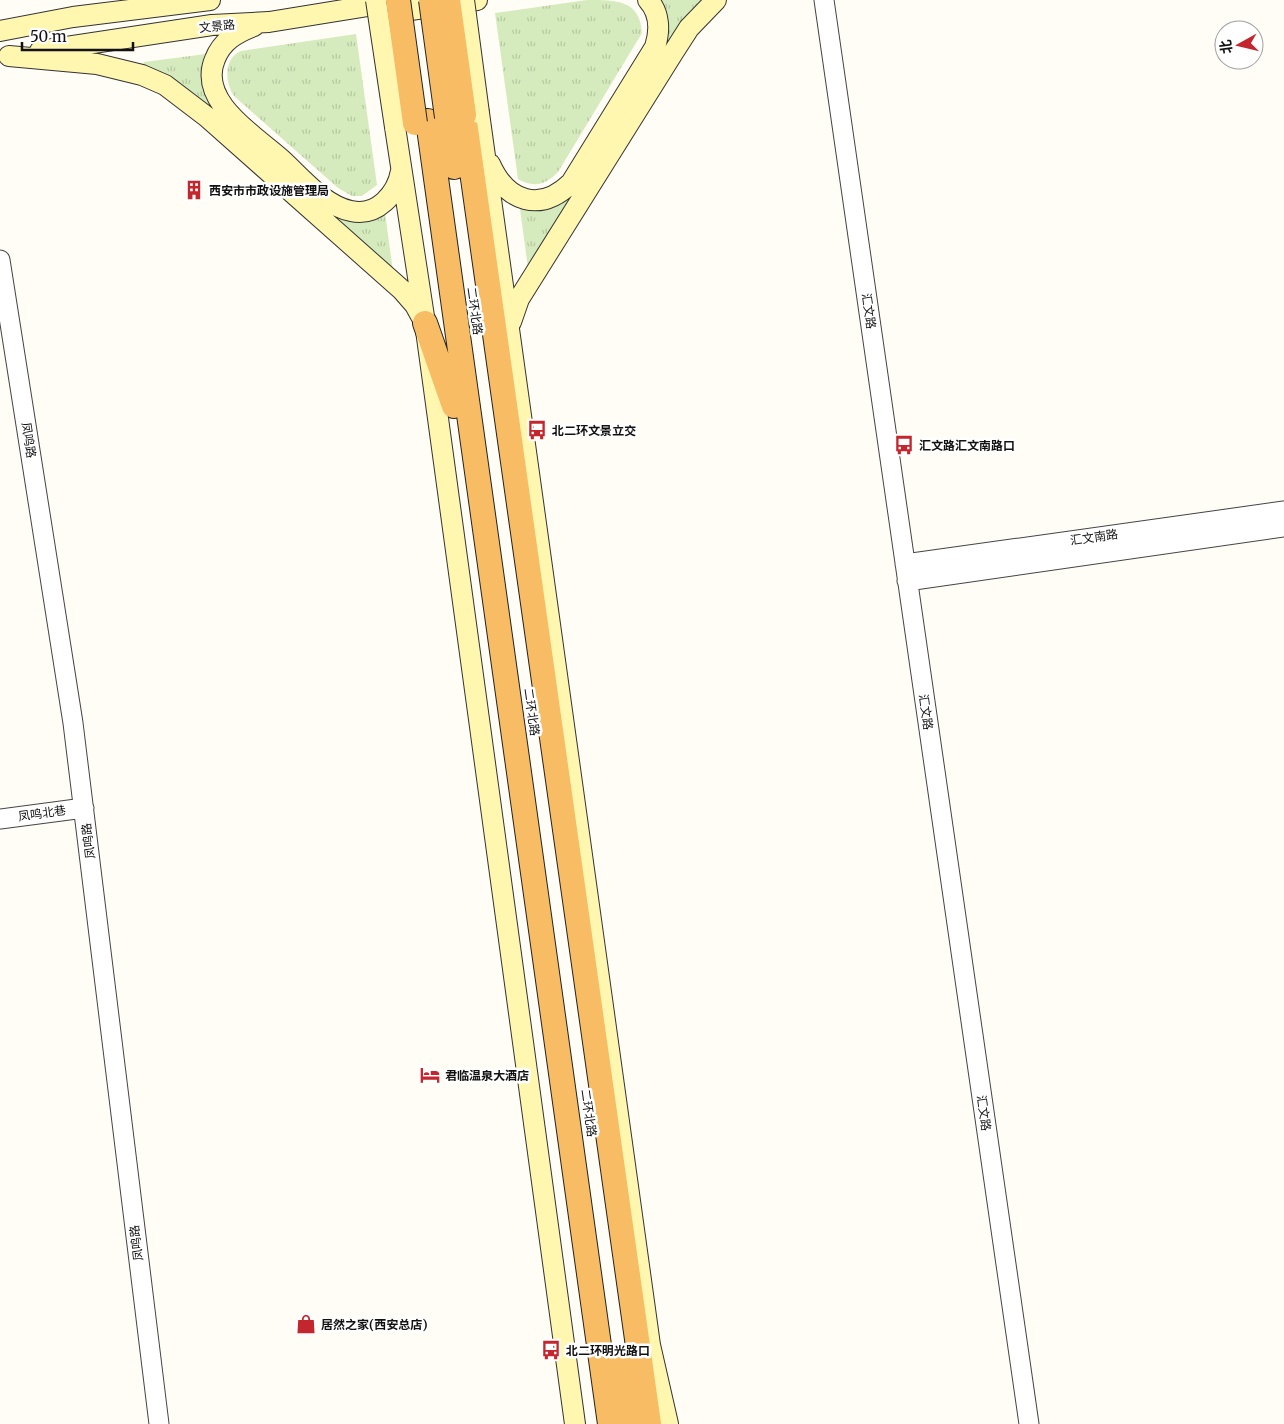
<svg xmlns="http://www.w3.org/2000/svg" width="1284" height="1424" font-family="Merriweather,'Noto Sans SC',serif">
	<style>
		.grass { fill: url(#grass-tufts) }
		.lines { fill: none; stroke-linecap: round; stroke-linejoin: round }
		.tertiary-casing { stroke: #444; stroke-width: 21 }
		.secondary-casing { stroke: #333; stroke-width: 22 }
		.trunk-casing { stroke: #222; stroke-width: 26 }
		.tertiary { stroke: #fff; stroke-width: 19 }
		.secondary { stroke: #fff6b0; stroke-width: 20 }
		.trunk { stroke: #f7bc64; stroke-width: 24 }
		.secondary-bridge-casing { stroke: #333; stroke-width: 22; stroke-linecap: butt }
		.trunk-bridge-casing { stroke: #222; stroke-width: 26; stroke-linecap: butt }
		.secondary-bridge { stroke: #fff6b0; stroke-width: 20 }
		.trunk-bridge { stroke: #f7bc64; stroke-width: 24 }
		.labels { text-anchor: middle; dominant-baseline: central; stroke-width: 5; stroke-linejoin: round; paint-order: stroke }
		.street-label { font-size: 12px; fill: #111; stroke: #fff }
		.poi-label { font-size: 12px; font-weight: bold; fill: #111; stroke: #fff; text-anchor: start }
	</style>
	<defs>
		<pattern id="grass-tufts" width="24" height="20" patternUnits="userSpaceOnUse" patternTransform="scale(1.25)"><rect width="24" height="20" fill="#d5ebbd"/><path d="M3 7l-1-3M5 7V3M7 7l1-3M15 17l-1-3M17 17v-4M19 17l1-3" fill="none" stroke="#b6c8a1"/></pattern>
	</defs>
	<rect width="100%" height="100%" fill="#fffdf5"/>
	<path class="grass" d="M587,0c30,0 53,0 55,33l-84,139c-12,13 -25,16 -40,7l-23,-166z
		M660,0h43l-45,60 7,-49z
		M356,34l21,151 -15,11h-10l-14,-8 -104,-92c-9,-14 -11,-37 7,-45z
		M206,54c-6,24 -5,38 8,59l-28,-25 -43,-24 1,-2z
		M575,192l-47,76 -8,-59c21,5 40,-2 55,-17z
		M385,213l8,58 -59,-54c18,2 34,8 51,-4z"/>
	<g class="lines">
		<defs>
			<path id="tertiary" d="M824,0l205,1424
				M0,260l73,463 86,701
				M905,564l379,-53
				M907,581l377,-54
				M0,819l84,-11"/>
			<path id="secondary" d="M384,14l93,-14
				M254,26c-18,7 -32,15 -39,33 -18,42 39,76 66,100 20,18 43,47 70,52 26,6 46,-17 50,-40
				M0,31l73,-14 137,-17
				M40,51l172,-26 57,-3 124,-20
				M9,56l88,8 45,11 23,10 42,32 195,173 13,15 6,11
				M479,113l171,1232 18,79
				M395,127l30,196 150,1101
				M490,164c17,38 50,49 81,19l84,-136c5,-16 5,-34 -7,-47
				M511,322l8,-23 154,-246 16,-25 27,-28"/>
			<path id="trunk" d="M464,115l185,1309
				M447,117l7,50
				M428,121l182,1303
				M425,323l29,83
				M623,1364l9,60"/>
		</defs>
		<use href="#tertiary" class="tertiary-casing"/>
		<use href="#secondary" class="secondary-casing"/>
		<use href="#trunk" class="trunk-casing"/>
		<use href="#tertiary" class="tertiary"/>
		<use href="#secondary" class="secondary"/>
		<use href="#trunk" class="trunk"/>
		<defs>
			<path id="secondary-bridge" d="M376,0l19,127
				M464,0l15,113"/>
			<path id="trunk-bridge" d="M398,0l17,123
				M431,0l16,117
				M448,0l16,115"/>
		</defs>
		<use href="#secondary-bridge" class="secondary-bridge-casing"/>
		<use href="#trunk-bridge" class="trunk-bridge-casing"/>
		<use href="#secondary-bridge" class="secondary-bridge"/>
		<use href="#trunk-bridge" class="trunk-bridge"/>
	</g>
	<defs>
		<symbol id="building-bare" viewBox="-9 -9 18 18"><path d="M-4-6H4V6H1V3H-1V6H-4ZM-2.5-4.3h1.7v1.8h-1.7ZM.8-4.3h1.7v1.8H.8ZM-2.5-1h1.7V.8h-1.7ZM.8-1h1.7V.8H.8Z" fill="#c4262e" stroke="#fff" stroke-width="2.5" paint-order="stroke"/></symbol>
		<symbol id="bus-bare" viewBox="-9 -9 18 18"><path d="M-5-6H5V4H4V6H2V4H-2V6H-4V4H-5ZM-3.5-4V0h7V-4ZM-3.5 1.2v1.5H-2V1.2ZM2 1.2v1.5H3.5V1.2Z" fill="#c4262e" stroke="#fff" stroke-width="2.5" paint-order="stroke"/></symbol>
		<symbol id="hotel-bare" viewBox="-9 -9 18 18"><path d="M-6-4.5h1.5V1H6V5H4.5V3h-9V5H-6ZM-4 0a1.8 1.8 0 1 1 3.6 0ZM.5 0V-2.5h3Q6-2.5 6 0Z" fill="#c4262e" stroke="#fff" stroke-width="2.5" paint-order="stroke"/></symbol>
		<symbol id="shop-bare" viewBox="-9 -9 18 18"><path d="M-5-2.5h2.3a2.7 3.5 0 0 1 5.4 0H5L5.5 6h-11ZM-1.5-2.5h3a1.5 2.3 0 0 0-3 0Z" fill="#c4262e" stroke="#fff" stroke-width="2.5" paint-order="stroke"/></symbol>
	</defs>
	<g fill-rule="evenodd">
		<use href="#building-bare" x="180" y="176" width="28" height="28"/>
		<use href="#bus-bare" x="523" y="416" width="28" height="28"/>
		<use href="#bus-bare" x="890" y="431" width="28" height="28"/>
		<use href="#hotel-bare" x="416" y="1061" width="28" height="28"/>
		<use href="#shop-bare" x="292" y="1310" width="28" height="28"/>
		<use href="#bus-bare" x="537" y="1336" width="28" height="28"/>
	</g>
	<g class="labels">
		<g class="street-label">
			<text transform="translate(217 26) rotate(-6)">文景路</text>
			<text transform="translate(475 311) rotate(82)">二环北路</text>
			<text transform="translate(869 311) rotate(82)">汇文路</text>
			<text transform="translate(29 440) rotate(81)">凤鸣路</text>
			<text transform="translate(1094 537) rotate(-8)">汇文南路</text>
			<text transform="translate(532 712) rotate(82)">二环北路</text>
			<text transform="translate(926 712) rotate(82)">汇文路</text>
			<text transform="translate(42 813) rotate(-8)">凤鸣北巷</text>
			<text transform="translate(88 841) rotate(-97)">凤鸣路</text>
			<text transform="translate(589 1113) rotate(82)">二环北路</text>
			<text transform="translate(984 1113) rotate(82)">汇文路</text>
			<text transform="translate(136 1243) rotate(-97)">凤鸣路</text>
		</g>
		<g class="poi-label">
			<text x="209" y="190">西安市市政设施管理局</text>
			<text x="552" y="430">北二环文景立交</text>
			<text x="919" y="445">汇文路汇文南路口</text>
			<text x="445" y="1075">君临温泉大酒店</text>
			<text x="321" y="1324">居然之家(西安总店)</text>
			<text x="566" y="1350">北二环明光路口</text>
		</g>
	</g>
	<g transform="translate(1239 45) rotate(262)"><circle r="24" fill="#ffffff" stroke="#a0a0a0"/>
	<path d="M0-4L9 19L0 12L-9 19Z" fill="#c4262e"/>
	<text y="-8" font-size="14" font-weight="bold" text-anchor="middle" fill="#111111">北</text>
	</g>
	<path d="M22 42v8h111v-8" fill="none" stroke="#111111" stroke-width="2.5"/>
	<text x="30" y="42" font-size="15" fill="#111111" stroke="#ffffff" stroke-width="4" paint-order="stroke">50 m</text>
</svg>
